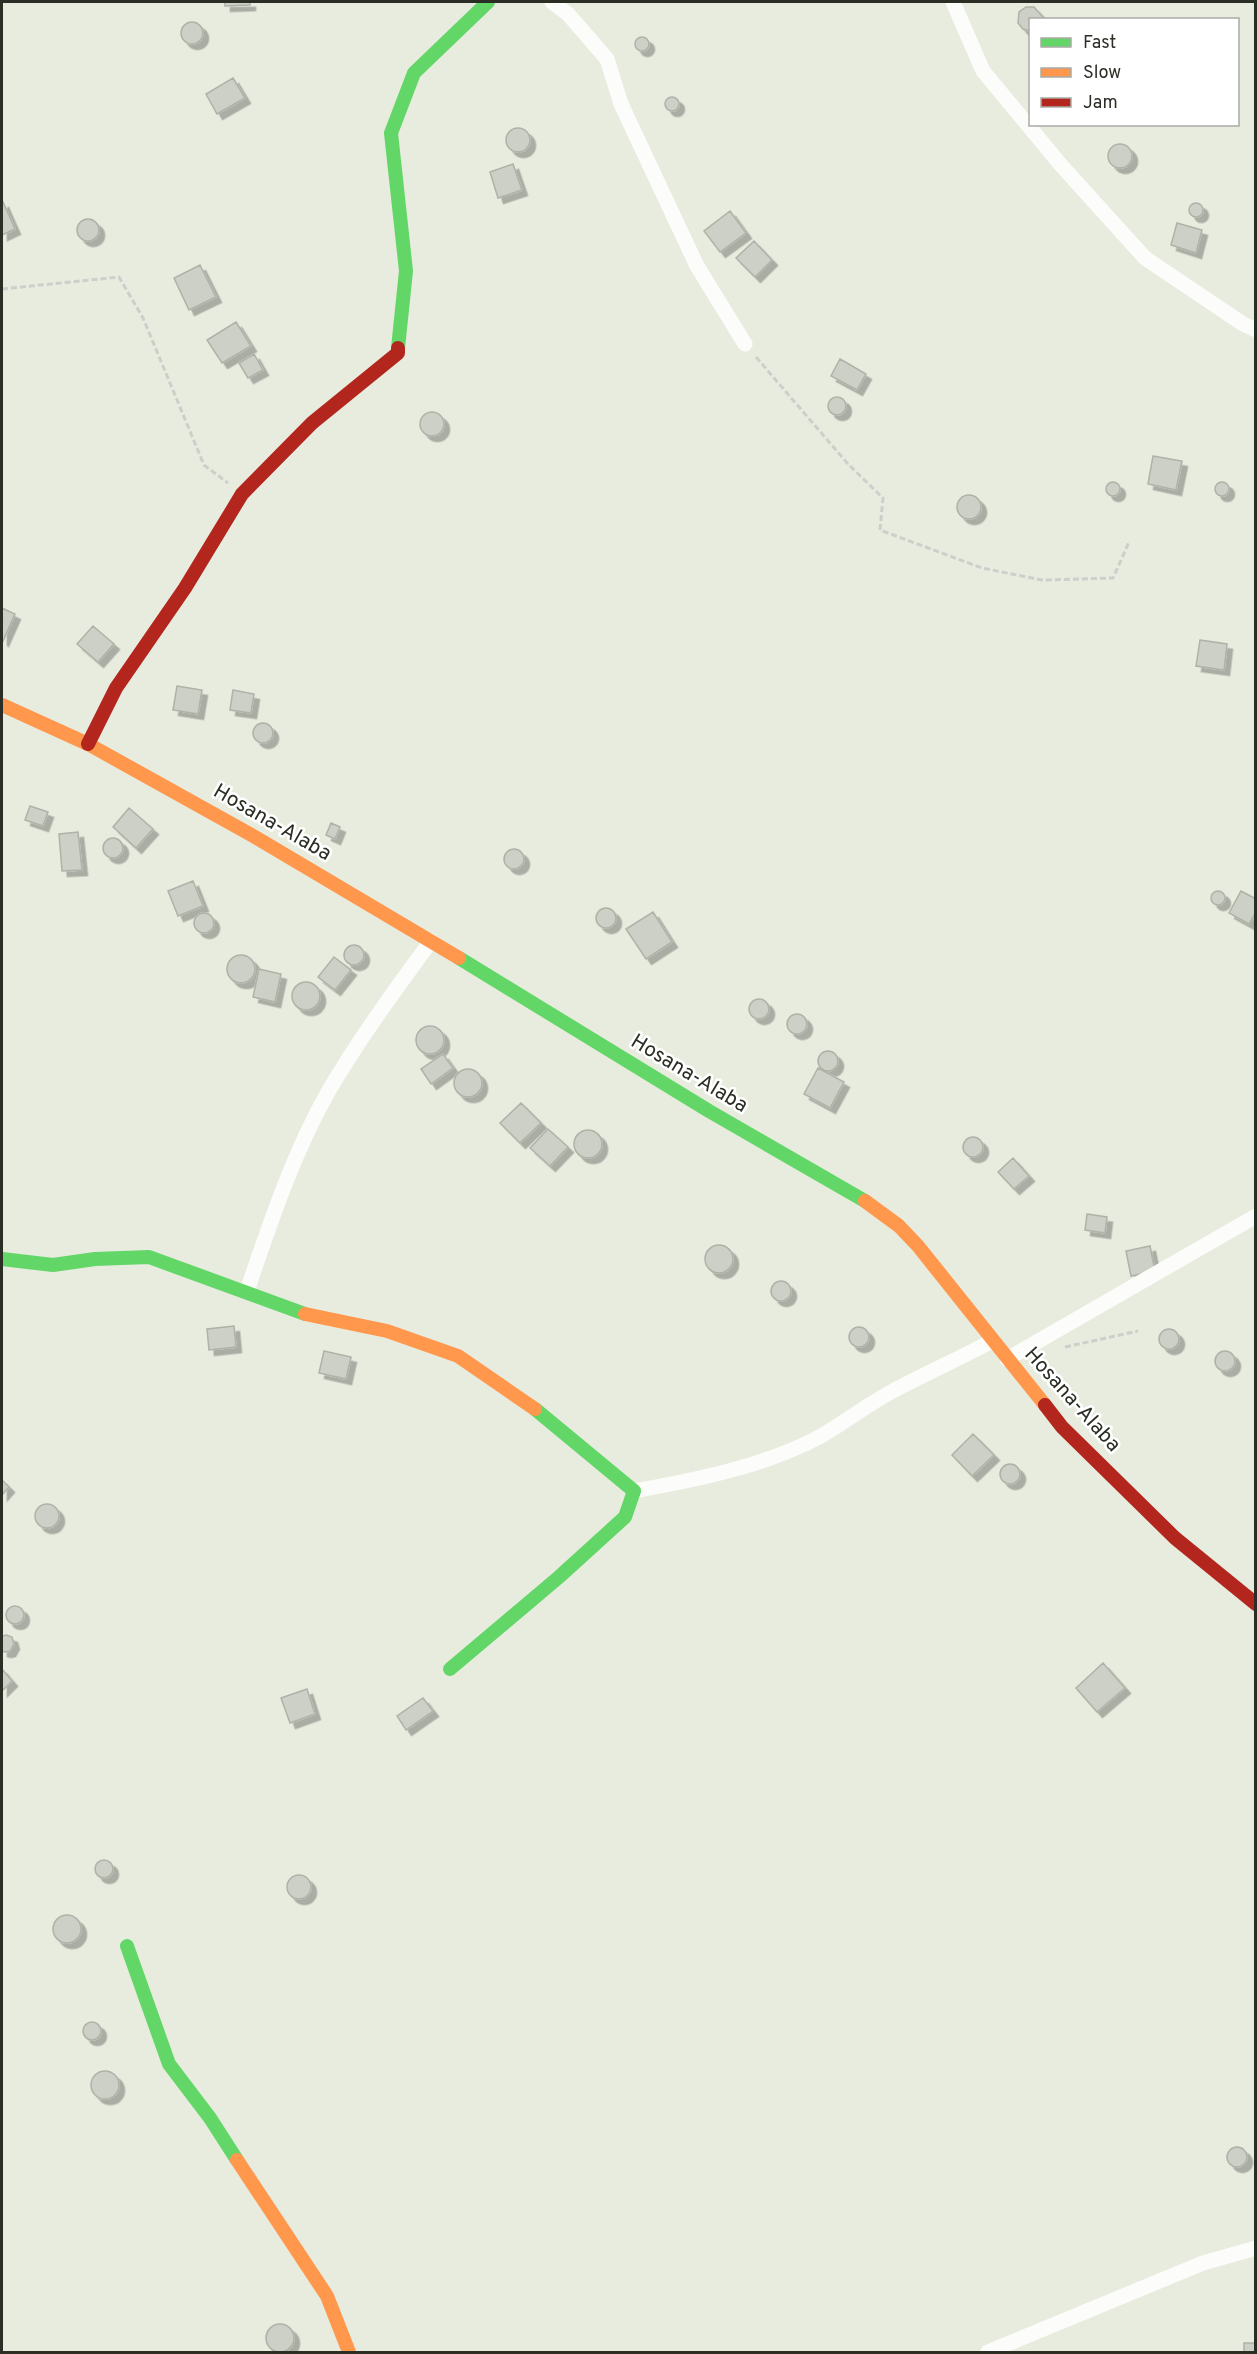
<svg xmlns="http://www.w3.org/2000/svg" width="1257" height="2354" font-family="Overpass,sans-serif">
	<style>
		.building { fill: #cdd0c6; stroke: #aeb2a7; stroke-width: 1.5; filter: url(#shadow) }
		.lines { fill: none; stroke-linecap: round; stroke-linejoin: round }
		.path { stroke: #cececa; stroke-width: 3; stroke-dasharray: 6 3; stroke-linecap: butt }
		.street { stroke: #fcfcfa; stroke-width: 15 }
		.fast { stroke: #63d668; stroke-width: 14 }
		.slow { stroke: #ff974d; stroke-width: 14 }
		.jam { stroke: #b3261e; stroke-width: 14 }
		.labels { text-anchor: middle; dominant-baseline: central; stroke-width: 5; stroke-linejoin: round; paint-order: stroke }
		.street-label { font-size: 21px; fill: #2a2e24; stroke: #fff }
	</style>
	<defs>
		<filter id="shadow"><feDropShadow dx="5.5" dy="5.5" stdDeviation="0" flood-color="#0004"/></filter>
	</defs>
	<rect width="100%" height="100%" fill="#e8ecdf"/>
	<path class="building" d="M225,2h25v3l-25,1z
		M1026,7h8l8,9v4h-12v11l-7,-2 -5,-6 1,-11z
		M181 33a11 11 0 1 1 22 0a11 11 0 1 1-22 0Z
		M635 44a7 7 0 1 1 14 0a7 7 0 1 1-14 0Z
		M233,78l12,20 -28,16 -11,-20z
		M665 104a7 7 0 1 1 14 0a7 7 0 1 1-14 0Z
		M506 140a12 12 0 1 1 24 0a12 12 0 1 1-24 0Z
		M1108 156a12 12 0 1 1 24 0a12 12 0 1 1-24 0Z
		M513,164l9,26 -24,8 -8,-26z
		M3,202l12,27 -13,6v-32z
		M1189 210a7 7 0 1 1 14 0a7 7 0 1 1-14 0Z
		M730,211l16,22 -26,19 -16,-21z
		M77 230a11 11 0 1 1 22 0a11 11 0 1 1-22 0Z
		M1177,223l25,7 -6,23 -25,-8z
		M754,241l18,19 -17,17 -19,-19z
		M200,265l16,32 -27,13 -15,-32z
		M236,322l15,24 -29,17 -15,-23z
		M254,354l9,16 -15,8 -9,-15z
		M840,359l26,15 -9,16 -26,-14z
		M828 406a9 9 0 1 1 18 0a9 9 0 1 1-18 0Z
		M420 424a12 12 0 1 1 24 0a12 12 0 1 1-24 0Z
		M1153,456l29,5 -6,29 -28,-6z
		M1215 489a7 7 0 1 1 14 0a7 7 0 1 1-14 0Z
		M1106 489a7 7 0 1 1 14 0a7 7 0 1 1-14 0Z
		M957 507a12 12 0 1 1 24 0a12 12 0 1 1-24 0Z
		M2,608l13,6 -12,27 -1,-1z
		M93,626l21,18 -16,18 -21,-18z
		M1200,640l27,4 -3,26 -28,-4z
		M177,686l25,4 -4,24 -25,-4z
		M233,690l21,4 -3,19 -21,-3z
		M253 733a10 10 0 1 1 20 0a10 10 0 1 1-20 0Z
		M30,806l18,6 -5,14 -18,-6z
		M129,808l24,21 -17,19 -23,-21z
		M331,823l9,4 -5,12 -9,-4z
		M78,832l4,38 -20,1 -3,-37z
		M103 848a10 10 0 1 1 20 0a10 10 0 1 1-20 0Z
		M504 859a10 10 0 1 1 20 0a10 10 0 1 1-20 0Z
		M193,881l10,25 -25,10 -10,-25z
		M1241,891l15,8v13l-7,12 -20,-11z
		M1211 898a7 7 0 1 1 14 0a7 7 0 1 1-14 0Z
		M596 918a10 10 0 1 1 20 0a10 10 0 1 1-20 0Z
		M653,912l19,30 -26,17 -20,-30z
		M194 923a10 10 0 1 1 20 0a10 10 0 1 1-20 0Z
		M344 955a10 10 0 1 1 20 0a10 10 0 1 1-20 0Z
		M227 969a14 14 0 1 1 28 0a14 14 0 1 1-28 0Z
		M334,957l17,13 -16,20 -17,-13z
		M259,969l22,5 -6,28 -22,-5z
		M292 996a14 14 0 1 1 28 0a14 14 0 1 1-28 0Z
		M749 1009a10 10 0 1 1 20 0a10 10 0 1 1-20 0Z
		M787 1024a10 10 0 1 1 20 0a10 10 0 1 1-20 0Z
		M416 1040a14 14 0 1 1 28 0a14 14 0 1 1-28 0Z
		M818 1061a10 10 0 1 1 20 0a10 10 0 1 1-20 0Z
		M443,1054l10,14 -22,16 -10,-15z
		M818,1068l26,14 -14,26 -26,-14z
		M454 1083a14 14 0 1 1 28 0a14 14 0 1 1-28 0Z
		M521,1103l20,20 -21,20 -20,-20z
		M548,1129l20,18 -18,19 -20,-18z
		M574 1144a14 14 0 1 1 28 0a14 14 0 1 1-28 0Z
		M963 1147a10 10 0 1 1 20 0a10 10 0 1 1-20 0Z
		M1013,1158l16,18 -15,13 -16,-17z
		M1087,1214l20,3 -2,16 -20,-3z
		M705 1259a14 14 0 1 1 28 0a14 14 0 1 1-28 0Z
		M1150,1246l5,25 -24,5 -5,-25z
		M771 1291a10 10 0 1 1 20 0a10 10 0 1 1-20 0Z
		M234,1326l2,21 -27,3 -2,-21z
		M849 1337a10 10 0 1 1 20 0a10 10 0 1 1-20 0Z
		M1159 1339a10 10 0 1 1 20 0a10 10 0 1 1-20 0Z
		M324,1351l27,6 -5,22 -27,-6z
		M1215 1361a10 10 0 1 1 20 0a10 10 0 1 1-20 0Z
		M973,1434l21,21 -22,21 -20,-21z
		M1000 1474a10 10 0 1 1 20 0a10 10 0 1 1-20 0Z
		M2,1480l7,7 -7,8z
		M35 1516a12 12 0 1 1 24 0a12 12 0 1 1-24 0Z
		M6 1615a9 9 0 1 1 18 0a9 9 0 1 1-18 0Z
		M6,1635l6,2 2,7 -4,7 -5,1 -3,-1v-15z
		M1103,1663l22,25 -28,24 -21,-24z
		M2,1669l10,12 -10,10z
		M307,1689l8,25 -25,9 -9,-25z
		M423,1698l10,13 -27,19 -9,-14z
		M95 1869a9 9 0 1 1 18 0a9 9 0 1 1-18 0Z
		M287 1887a12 12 0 1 1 24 0a12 12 0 1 1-24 0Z
		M53 1929a14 14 0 1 1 28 0a14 14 0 1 1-28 0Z
		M83 2031a9 9 0 1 1 18 0a9 9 0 1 1-18 0Z
		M91 2085a14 14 0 1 1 28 0a14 14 0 1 1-28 0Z
		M1227 2157a10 10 0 1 1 20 0a10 10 0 1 1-20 0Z
		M266 2338a14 14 0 1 1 28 0a14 14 0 1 1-28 0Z
		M1244,2343h12v9h-12z"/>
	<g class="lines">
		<path class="path" d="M2,289l117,-12 24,41 61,147 24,18
			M756,357l92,107 35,34 -3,32 102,38 60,12 71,-2 16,-36
			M1065,1347l73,-16"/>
		<path class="street" d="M552,2l16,12 39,45 14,45 76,162 48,78
			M953,2l30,69 77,93 85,94 98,66 13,6
			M247,1291c23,-68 46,-137 81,-199 31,-53 67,-102 103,-151
			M1007,1359l249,-143
			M634,1491c61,-11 132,-25 187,-55 24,-14 46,-31 70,-44 33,-18 68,-33 101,-51
			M988,2352l215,-89 53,-15"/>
		<path class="fast" d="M398,348l8,-77 -15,-138 23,-60 74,-71
			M459,958l250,153 156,90
			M2,1259l51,6 42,-6 54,-2 156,57
			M450,1669l109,-92 66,-60 9,-26 -99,-82
			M127,1946l42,118 41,54 27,42"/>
		<path class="slow" d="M2,705l86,39 167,93 204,121
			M865,1201l34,25 19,20 127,159
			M305,1314l82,17 71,25 77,53
			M237,2160l90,136 22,56"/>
		<path class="jam" d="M88,744l28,-56 69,-100 57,-94 70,-71 86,-70v-5
			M1045,1405l17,22 113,111 81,66"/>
	</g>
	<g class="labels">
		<g class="street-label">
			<text transform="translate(272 823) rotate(30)">Hosana-Alaba</text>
			<text transform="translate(689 1074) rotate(31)">Hosana-Alaba</text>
			<text transform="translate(1072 1400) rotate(48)">Hosana-Alaba</text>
		</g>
	</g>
	<rect width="1257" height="2354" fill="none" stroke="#2a2e24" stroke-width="6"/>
	<rect x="1029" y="18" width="210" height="108" fill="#ffffff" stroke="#aaaba7" stroke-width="1.5"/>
	<rect x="1041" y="38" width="30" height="9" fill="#63d668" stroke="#aaaba7" stroke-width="1.5"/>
	<text x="1083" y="48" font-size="18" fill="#2a2e24">Fast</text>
	<rect x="1041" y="68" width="30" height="9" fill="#ff974d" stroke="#aaaba7" stroke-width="1.5"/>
	<text x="1083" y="78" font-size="18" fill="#2a2e24">Slow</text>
	<rect x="1041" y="98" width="30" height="9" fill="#b3261e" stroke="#aaaba7" stroke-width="1.5"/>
	<text x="1083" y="108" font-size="18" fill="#2a2e24">Jam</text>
</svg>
